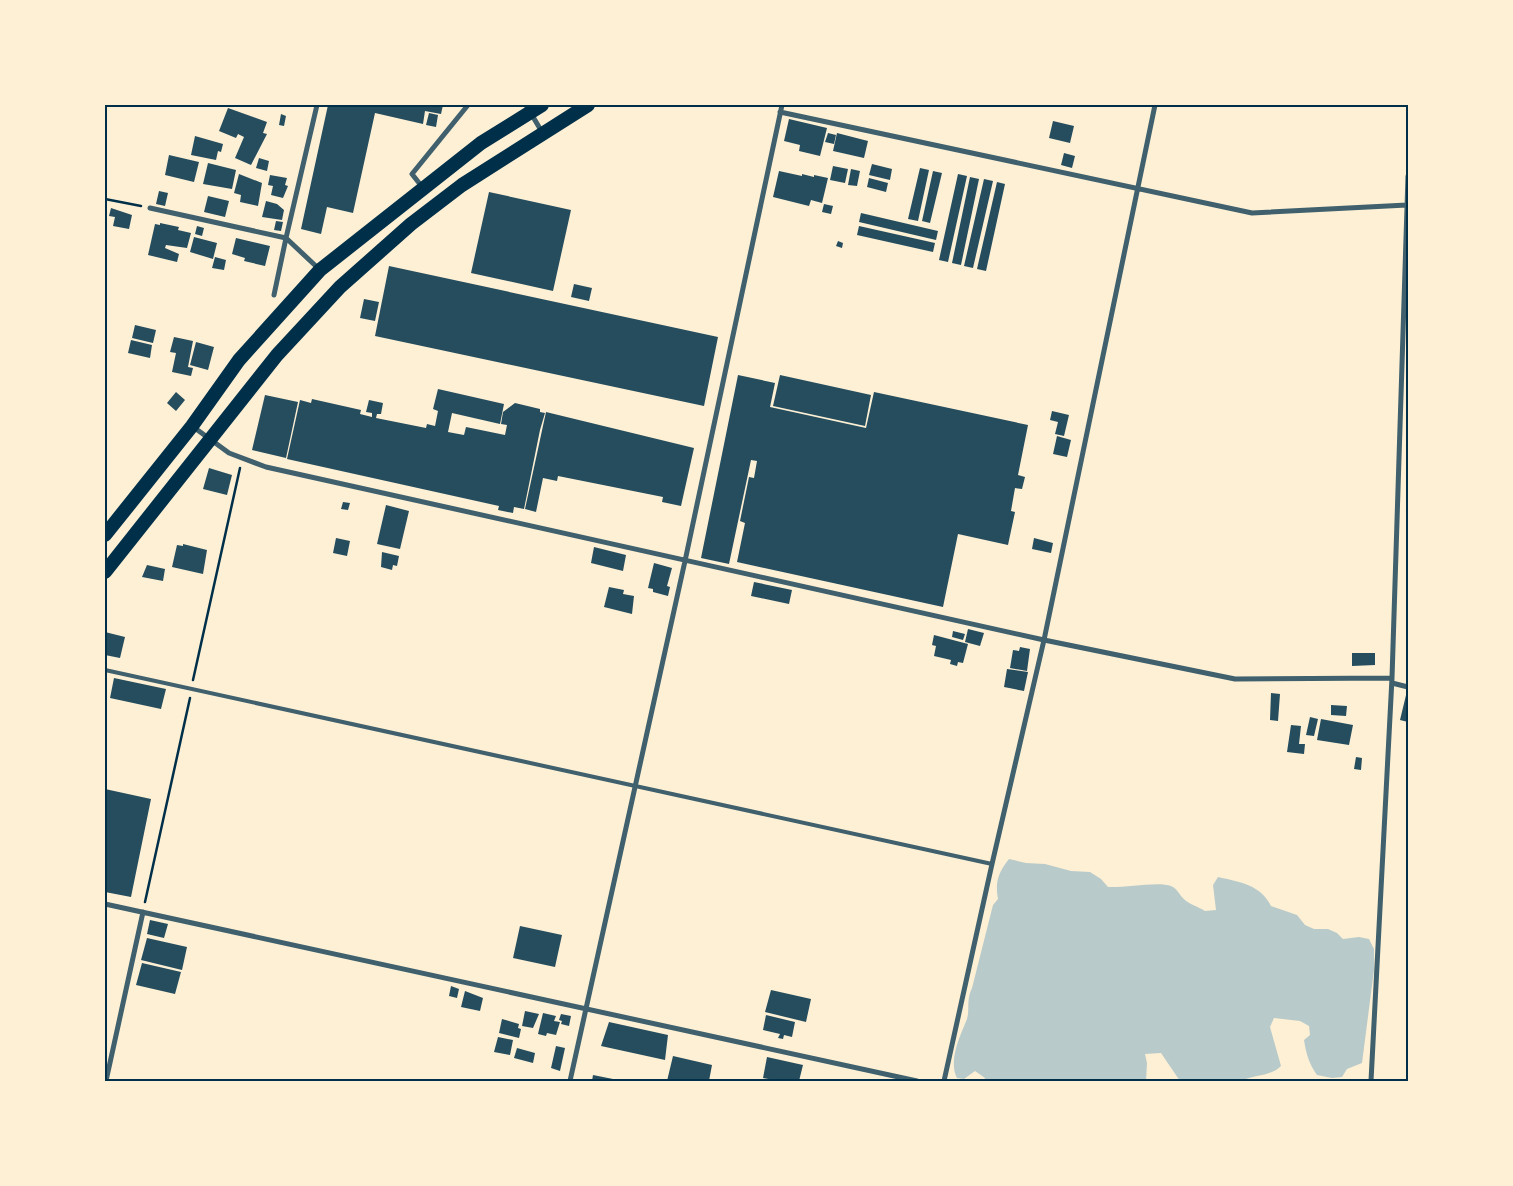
<svg xmlns="http://www.w3.org/2000/svg" width="1513" height="1186" font-family="'DM Sans',sans-serif">
	<style>
		.green { fill: #b9caca }
		.building { fill: #264d5e }
		.lines { fill: none; stroke-linecap: round; stroke-linejoin: round }
		.path { stroke: #003049; stroke-width: 2.5 }
		.service { stroke: #3f606c; stroke-width: 4 }
		.minor { stroke: #3f606c; stroke-width: 5 }
		.trunk { stroke: #003049; stroke-width: 14 }
		.neatline { fill: none; stroke: #003049; stroke-width: 2 }
	</style>
	<rect width="100%" height="100%" fill="#fdf0d5"/>
	<path class="green" d="M1009,859l17,4 19,1 26,7 19,1 11,7 7,8c16,1 51,-6 63,-1 7,3 8,9 14,14 4,4 14,7 20,11l11,-1 -3,-25 5,-8c22,5 43,8 53,29l26,9 8,10 9,4h14l9,4 6,6 16,-2 10,2 5,10v21l-12,93 -15,6 -5,8 -10,1 -15,-3c-8,-11 -11,-22 -13,-35l6,-5 -1,-9 -9,-5 -26,-3 -4,9 11,39c-11,11 -26,8 -40,15h-61l-19,-28 -16,1 2,9 -1,18h-162l1,-3 -10,-7 -11,8 -7,-1c-9,-17 3,-42 10,-59 3,-10 -1,-19 5,-31l21,-83 5,-6c-3,-17 0,-26 11,-40z"/>
	<path class="building" d="M328,105h115l-2,9 -16,-3 -2,13 -48,-11 -22,100 -26,-6 -6,27 -20,-5z
		M228,108l39,14 -4,11 4,1 -16,31 -16,-7 9,-21 -6,-3 -2,4 -17,-7z
		M429,113l9,2 -2,12 -10,-2z
		M281,114l5,2 -2,10 -5,-1z
		M789,119l38,9 -7,28 -21,-5 1,-6 -16,-4z
		M1053,121l21,5 -4,17 -21,-5z
		M828,133l8,2 -2,9 -9,-2z
		M837,133l31,8 -4,17 -31,-7z
		M195,136l28,8 -2,8 -3,-1 -2,9 -25,-5z
		M1064,153l11,3 -3,12 -11,-3z
		M169,155l30,7 -5,20 -29,-7z
		M259,158l10,3 -2,10 -11,-3z
		M208,163l28,7 -4,19 -29,-5z
		M872,164l20,5 -2,11 -21,-5z
		M833,166l15,3 -3,14 -15,-3z
		M920,168l9,2 -11,51 -10,-2z
		M851,169l9,2 -3,15 -9,-1z
		M779,171l23,5v-2l12,3v-2l14,3 -6,25 -11,-3 -2,6 -36,-9z
		M933,171l9,2 -12,50 -8,-2z
		M239,174l23,9 -4,23 -18,-4 1,-7 -7,-2z
		M958,174l9,2 -19,86 -9,-2z
		M270,175l17,3 -2,7 3,1 -5,12 -12,-3 2,-9 -5,-1z
		M970,177l9,2 -18,86 -9,-2z
		M869,178l19,5 -2,9 -19,-5z
		M984,179l9,2 -20,87 -9,-2z
		M997,182l8,2 -19,87 -9,-2z
		M159,191l9,2 -3,13 -9,-2z
		M489,192l82,18 -18,81 -82,-18z
		M208,196l21,5 -4,16 -21,-5z
		M266,201l11,3 7,6 -2,10 -20,-3z
		M824,204l9,2 -2,8 -9,-2z
		M111,208l21,7 -3,14 -16,-3 2,-9 -6,-1z
		M861,213l77,18 -2,9 -77,-18z
		M276,221l7,1 -2,9 -7,-1z
		M160,223l19,4 -1,3 13,3 -4,15 -21,-3 -1,3 14,6 -2,8 -29,-7 7,-31 5,1z
		M197,226l7,2 -2,8 -7,-2z
		M859,226l76,17 -2,9 -76,-17z
		M194,237l23,6 -4,16 -23,-7z
		M236,238l34,8 -5,20 -21,-5 1,-3 -13,-4z
		M838,241l5,2 -1,5 -6,-2z
		M215,257l11,3 -2,10 -12,-2z
		M389,266l329,71 -14,69 -329,-70z
		M574,284l18,4 -3,13 -18,-4z
		M364,299l15,3 -4,19 -15,-3z
		M135,325l21,5 -3,13 -21,-5z
		M174,337l19,4 -5,26 5,1 -2,8 -19,-4 4,-19 -6,-1z
		M131,340l21,5 -2,13 -22,-5z
		M196,342l18,5 -6,23 -18,-5z
		M738,375l37,8 -5,24 96,21 8,-36 154,33 -10,50 7,2 -3,12 -7,-1 -4,23 4,1 -7,33 -50,-11 -15,73 -206,-45 8,-39 -5,-2 9,-44 5,1 3,-17 -6,-1 -22,104 -28,-6z
		M780,375l91,20 -6,31 -92,-20z
		M438,389l66,15 -4,20 -48,-11 -4,19 16,3 2,-8 39,8 2,-10 -6,-1 2,-12 12,-9 25,6v3l5,1 -5,17 -16,79 -10,-2 -1,6 -15,-3 1,-4 -212,-47 13,-59 11,3 1,-4 49,11 -1,4 12,3v-4l-6,-1 3,-12 14,3 -2,11h-4l-1,4 50,10 1,-4 8,2 3,-15 -5,-2z
		M176,392l9,8 -9,11 -9,-8z
		M265,395l33,7 -12,56 -34,-8z
		M1052,411l17,4 -5,21 -9,-2 3,-12 -8,-2z
		M546,412l148,36 -13,58 -19,-4 1,-5 -105,-21 -1,5 -14,-3 -7,34 -11,-3z
		M1057,436l14,4 -4,17 -14,-3z
		M209,468l23,7 -5,20 -24,-6z
		M343,502l7,1 -2,7 -7,-1z
		M386,505l23,6 -9,38 -23,-5z
		M336,538l14,3 -3,15 -14,-3z
		M1034,538l19,5 -2,10 -19,-4z
		M183,544l24,6 -4,24 -31,-7 5,-22 6,1z
		M594,547l32,8 -3,16 -32,-8z
		M382,552l17,4 -2,10 -4,-1 -1,5 -11,-3z
		M654,563l18,5 -5,18 3,1 -2,9 -15,-4v-3l-5,-1z
		M147,565l18,4 -2,12 -21,-4z
		M754,582l38,8 -3,14 -38,-8z
		M609,587l15,3 -1,4 11,2 -2,18 -28,-7z
		M968,629l16,4 -4,13 -15,-4z
		M953,631l12,3 -2,6 -11,-3z
		M105,632l20,5 -5,21 -15,-3z
		M934,635l34,9 -5,19 -5,-1 -1,4 -7,-2 1,-4 -17,-4 2,-10 -4,-1z
		M1020,647l10,2 -3,22 -17,-3 3,-18 6,1z
		M1352,653h23v12l-23,1z
		M1007,669l21,3 -4,19 -20,-4z
		M114,678l52,11 -5,20 -51,-11z
		M1407,691h1v31l-8,-2z
		M1271,693l9,1 -2,27 -8,-1z
		M1331,705l16,1 -1,10 -15,-1z
		M1310,717l8,2 -4,17 -8,-1z
		M1321,719l32,6 -4,20 -32,-5z
		M1291,725l10,1 -2,18h6l-1,10 -17,-2z
		M1356,757l6,1 -1,12 -7,-1z
		M105,789l46,10 -20,98 -26,-5z
		M150,920l18,4 -4,14 -17,-4z
		M520,926l42,9 -7,32 -42,-9z
		M147,938l40,9 -5,23 -41,-10z
		M142,963l39,9 -6,22 -39,-9z
		M451,986l8,3 -2,9 -8,-2z
		M771,990l40,9 -5,23 -41,-10z
		M465,991l18,7 -3,13 -19,-4z
		M525,1011l14,3 -6,14 -11,-2z
		M543,1013l13,3 -2,5 6,1 -4,13 -9,-2 -1,3 -8,-2z
		M561,1014l10,2 -2,10 -8,-2 1,-3 -3,-1z
		M766,1015l29,7 -3,15 -8,-2 -1,4 -5,-1 2,-4 -17,-4z
		M502,1019l17,5 -1,4 3,1 -2,9 -20,-5z
		M609,1022l59,13 -3,25 -64,-14z
		M498,1037l15,3 -3,15 -16,-3z
		M556,1046l9,2 -5,23 -9,-3z
		M517,1048l18,5 -2,10 -19,-5z
		M673,1056l39,9 -3,16h-42z
		M767,1057l36,8 -4,16h-20l-16,-3z
		M593,1075l25,5v1h-26z"/>
	<g class="lines">
		<path class="path" d="M105,199l36,7
			M193,680l47,-212
			M145,902l45,-204"/>
		<path class="service" d="M105,670l887,194"/>
		<path class="minor" d="M317,105l-31,133 33,31
			M526,105l16,27
			M780,112l472,101 155,-8
			M423,188l-11,-14 56,-69
			M150,208l136,30 -12,57
			M192,426l37,27 37,14 778,173 191,39 157,-1
			M1392,683l16,4
			M105,904l812,177
			M106,1081l37,-169
			M570,1081l115,-520 97,-456
			M944,1081l48,-217 52,-224 111,-535
			M1371,1081l21,-403 16,-502"/>
		<path class="trunk" d="M105,535l87,-109 47,-66 81,-90 161,-127 61,-38
			M105,572l172,-217 63,-68 71,-63 51,-39 126,-80"/>
	</g>
	<rect width="1513" height="1186" fill="none" stroke="#fdf0d5" stroke-width="212"/>
	<rect x="106" y="106" width="1301" height="974" class="neatline"/>
</svg>
